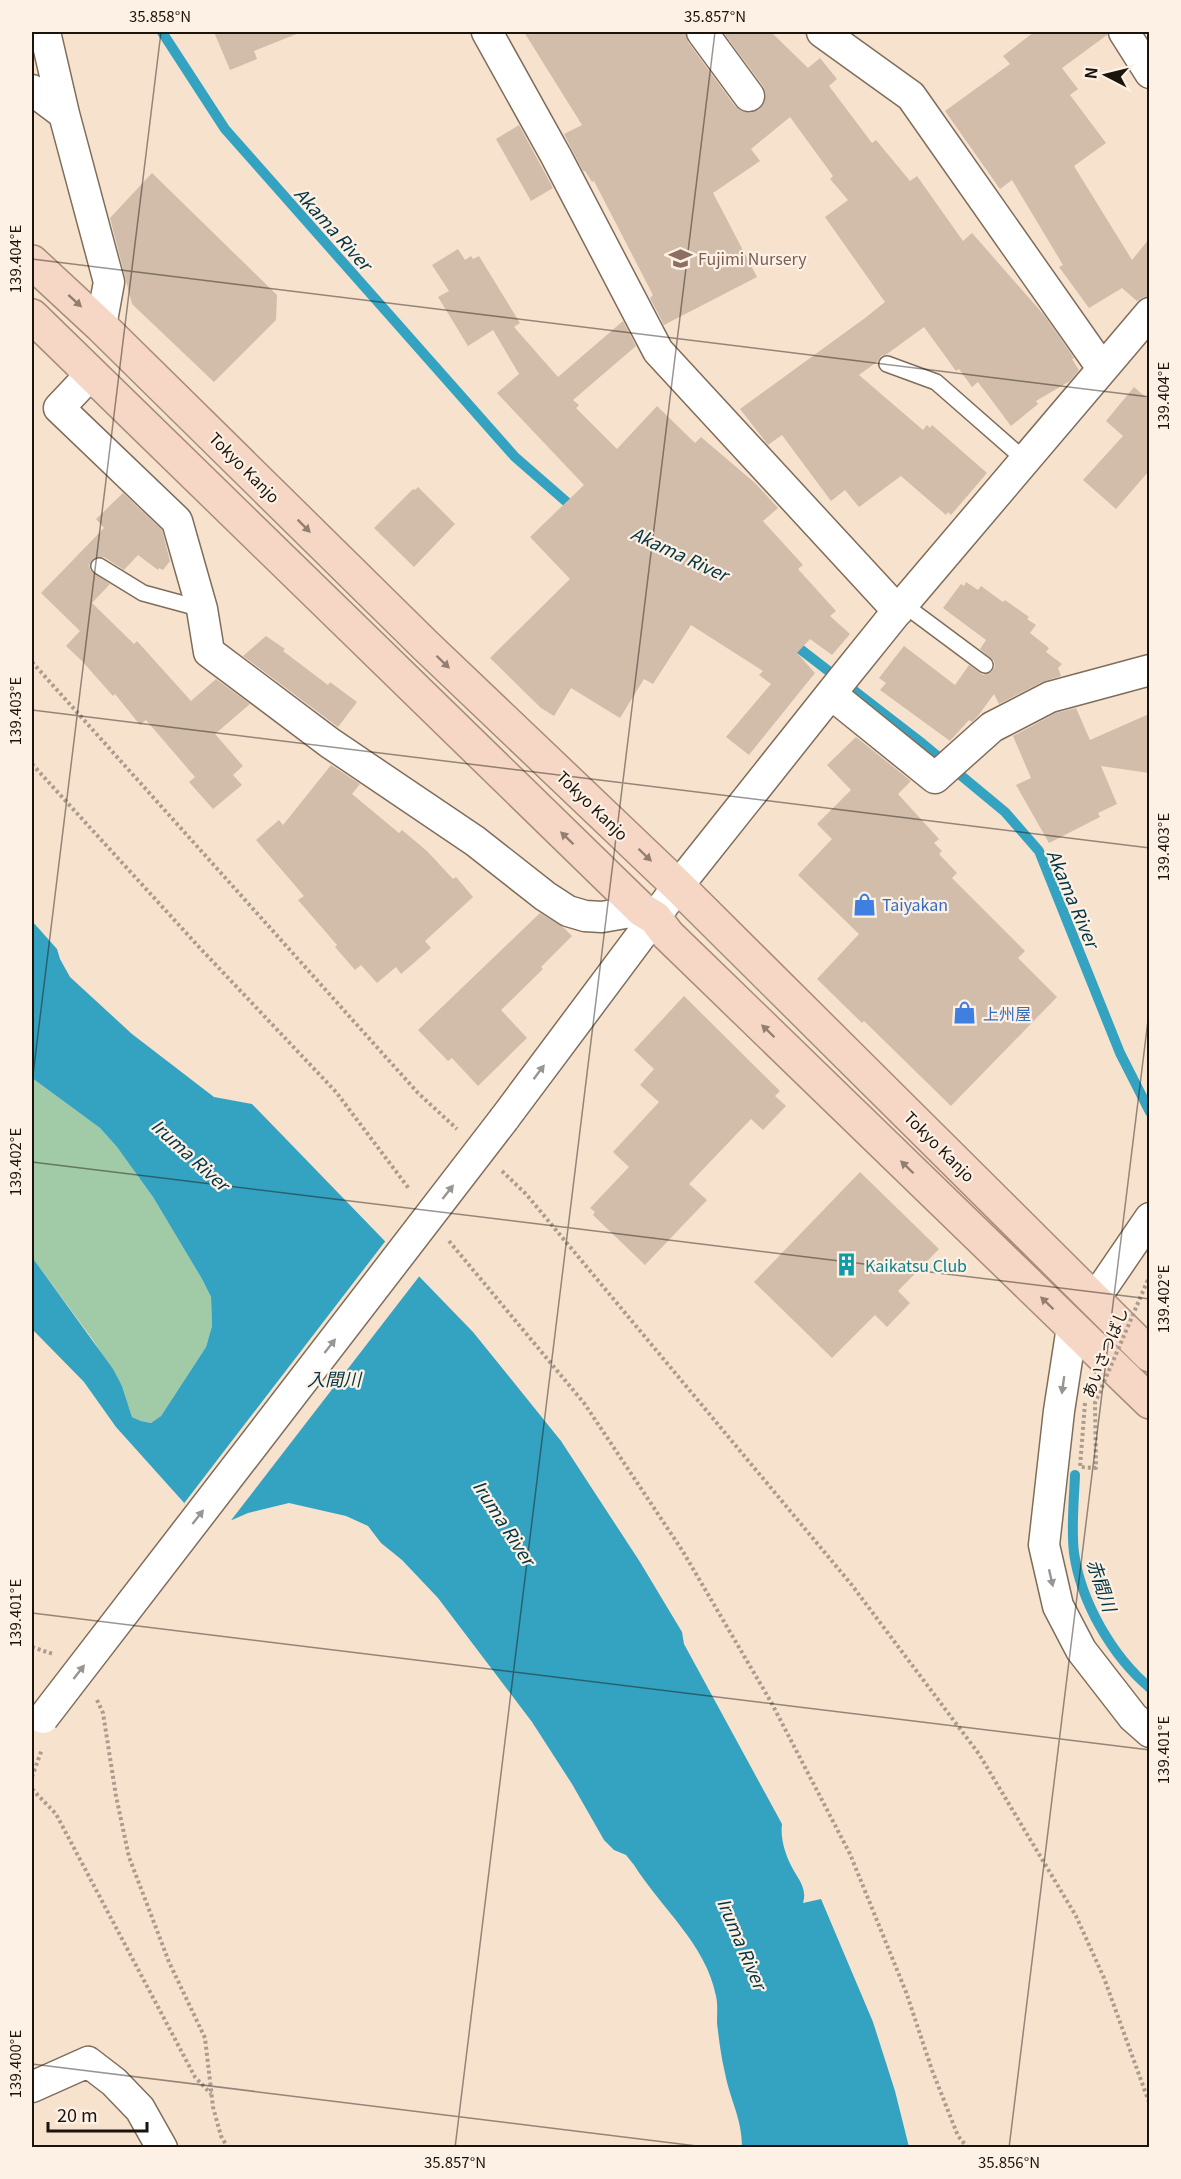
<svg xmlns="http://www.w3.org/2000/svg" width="1181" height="2179" font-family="Georgia,'Noto Sans JP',serif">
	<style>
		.green { fill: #a1caa6 }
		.water { fill: #34a3c2 }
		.pier { fill: #f7e2ce }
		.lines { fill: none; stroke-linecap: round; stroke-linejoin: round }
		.stream { stroke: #34a3c2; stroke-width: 10 }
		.building { fill: #d1bdaa }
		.service-casing { stroke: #7f6d5b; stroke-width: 18 }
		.minor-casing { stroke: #7f6d5b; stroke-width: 33 }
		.trunk-casing { stroke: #a88c7b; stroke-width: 36 }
		.path { stroke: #ac9c8d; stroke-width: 4; stroke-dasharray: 3 3; stroke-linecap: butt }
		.service { stroke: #fff; stroke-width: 15 }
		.minor { stroke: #fff; stroke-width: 30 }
		.trunk { stroke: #f6d6c4; stroke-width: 33 }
		.minor-bridge-casing { stroke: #7f6d5b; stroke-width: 33; stroke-linecap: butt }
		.path-bridge { stroke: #ac9c8d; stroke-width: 4; stroke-dasharray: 3 3; stroke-linecap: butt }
		.minor-bridge { stroke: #fff; stroke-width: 30 }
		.oneway { fill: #937f72 }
		.oneway2 { fill: #989592 }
		.ticks { fill: none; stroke: #1b140d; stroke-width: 1.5; stroke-opacity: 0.45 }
		.labels { text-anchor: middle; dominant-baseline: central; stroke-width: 4.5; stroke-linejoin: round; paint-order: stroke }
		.education-label { font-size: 16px; fill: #785e54; stroke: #fdf1e5; text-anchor: start }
		.street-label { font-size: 16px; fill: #1b140d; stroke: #fdf1e5 }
		.shop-label { font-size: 16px; fill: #366cbe; stroke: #fdf1e5; text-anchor: start }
		.culture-label { font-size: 16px; fill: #0d838f; stroke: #fdf1e5; text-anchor: start }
		.water-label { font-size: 18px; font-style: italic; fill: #023542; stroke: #fdf1e5 }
		.neatline { fill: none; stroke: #1b140d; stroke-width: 2 }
		.ticks-label { font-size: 15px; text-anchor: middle; fill: #1b140d }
	</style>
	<rect width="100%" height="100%" fill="#f7e2ce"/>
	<path class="green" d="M32,1078l68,50 17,19 36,50 49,82 9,18 1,29 -6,21 -45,69 -10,7 -10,-2 -9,-4 -10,-31 -29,-46 -61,-83z"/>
	<path class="water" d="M32,921l25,28 3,10 10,18 62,57 82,63 38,7 221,228 88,109 79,121 42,70 2,12 98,180c-2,16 4,33 12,47 6,10 13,19 9,32l18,-4 52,123 22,69 14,56h-167c0,-29 -12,-47 -17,-74 -4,-17 -6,-33 -8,-50 0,-9 1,-19 -1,-27 -10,-52 -55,-88 -82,-131l-8,-10 -12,-5 -10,-10 -32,-56 -40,-62 -94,-124 -36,-38 -21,-17 -13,-17 -22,-10 -57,-13 -41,10 -16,7h-24l-13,-5 -79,-88 -32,-45 -52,-53v-72l81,112 9,17 10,31 9,4 10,2 10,-7 45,-69 6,-21 -1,-29 -9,-18 -49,-82 -36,-50 -17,-19 -68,-50z"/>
	<path class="pier" d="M387,1239l34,35 -192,249h-21l-15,-6 -11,-11z"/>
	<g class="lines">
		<path class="stream" d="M162,32l63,97 290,328 62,54
			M791,642l132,102 82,68 34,39 81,202 30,59
			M1075,1475c-1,25 -4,53 -1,78 7,49 38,103 76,135"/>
	</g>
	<path class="building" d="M214,32h85v1l-45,18 3,8 -27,11z
		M524,32h161l3,10 47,64 7,5 8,2 9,-3 5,-7 2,-9 -3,-8 -40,-54h48l37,36 12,-10 17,21 -8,7 43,57 4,-3 34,41 7,-5 46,65 9,-8 72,82 30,43 -2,1 7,11 -9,11 -34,20 2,3 -27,22 -33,-44 -6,5 -13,-18 -3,2 -32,-44 -37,27 -6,2 -3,5 -19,14 64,55 4,-5 3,3 2,-3 55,48 -36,42 -3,-3 -2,3 -45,-39 -42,31 -14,-17 -14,11 -49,-66 -14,10 -28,-36 125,-91 20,-16 -60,-85 23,-17 -18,-21 3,-3 -43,-59 -39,32 9,12 -47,32 44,84 -93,48 -14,-27 3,-3 -59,-114 -2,1 -7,-11h-2l-19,-37 18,-9z
		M1034,32h73v3l-45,33 16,21 -8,6 36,48 -32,23 58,94 17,-21v43l-2,3 2,5v6l-5,1 -7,4 -15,-13 -33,20 -30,-41 4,-2 -51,-85 -12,9 -55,-78 65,-47 -7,-8z
		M519,125l34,63 -22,13 -35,-62z
		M152,173l125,122 -1,25 -62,62 -82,-78 -22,-86z
		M458,249l7,11 6,-4 2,3 6,-3 41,67 -6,4 44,50 65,-56 13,25 -63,54 6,5 -3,3 41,41 40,-43 38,37 6,-6 54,46 23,25 -15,13 40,44 -5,4 38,42 -6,5 20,18 -18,21 -22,-16 -13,14 18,20 -66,82 -23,-18 45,-53 -12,-9 4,-4 -72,-46 -38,59 -9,-5 -24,39 -49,-30 -17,28 -13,-8 -51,-50 80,-79 -40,-42 54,-52 -87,-92 22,-19 -26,-44 -25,16 -30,-49 11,-6 -17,-26z
		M1134,387l15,13v71l-33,38 -33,-29 40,-44 -17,-15z
		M418,487l37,37 -41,43 -40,-39 39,-39 2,1z
		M123,493l39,37 8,31 -7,9 -4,-2 -1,2 -20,-15 -14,15 -20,-13 -10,1 -5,7 2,6 19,13 -18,19 42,41 3,-3 54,60 25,-22 34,25 -35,30 28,32 -10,9 9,10 -29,24 -24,-27 6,-5 -49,-57 -6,5 -25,-31 -2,2 -31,-35 -16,-15 14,-15 -39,-38 63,-65 -8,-9z
		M966,582l12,8 3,-4 22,16 2,-2 24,17 -2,2 9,6 -6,8 19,15 -3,4 16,12 -4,4 3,8 -19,6 -43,22 -5,-10 -16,22 -6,6 -3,-2 -19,21 -70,-51 6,-7 -7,-5 25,-32 51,39 14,-20 14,10 9,-4 3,-4 -1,-6 -14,-12 6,-9 -43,-32 18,-24 3,2z
		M266,636l19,13 -2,2 45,34 2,-3 27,20 -19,25 -95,-71z
		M1076,708l14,32 59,-26v59l-48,-7 16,38 -19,9 2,4 -51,26 -33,-58 15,-7 -18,-42 43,-23z
		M856,737l55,44 -13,13 41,45 -5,4 8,8 -3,3 18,19 -5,5 73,73 -7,7 39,39 -106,109 -87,-85 -2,2 -45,-44 42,-45 -61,-59 34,-36 -15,-15 34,-34 -24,-25z
		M331,765l29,19 -8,10 47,39 3,-3 25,21 26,28 3,-2 17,20 -48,44 6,7 -30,26 -5,-7 -19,16 -16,-18 -6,5 -20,-23 2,-2 -39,-45 6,-4 -48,-56 23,-20 4,5z
		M540,913l24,15 8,8 -31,31 2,2 -42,41 26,28 -49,48 -26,-28 -4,3 -30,-31z
		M684,996l96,95 -5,5 11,10 -23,24 -12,-11 -62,65 18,16 -62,65 -52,-50 2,-3 -5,-4 39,-41 -16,-15 46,-50 -19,-17 14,-16 -20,-19z
		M860,1172l79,77 -41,42 12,12 -23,24 -12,-12 -43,43 -78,-76z"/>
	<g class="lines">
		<defs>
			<path id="service" d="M887,364l49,18 89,78
				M99,566l44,27 59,16
				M903,604l82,61"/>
			<path id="minor" d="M45,32l19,82 45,168 -8,44
				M487,32l69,124 102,195 240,260
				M702,32l47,64
				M822,32l89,64 191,272
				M1124,32l26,41
				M32,90l32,24
				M92,373l-33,35 118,113 25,88 7,43 121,91 145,98 70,55 23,15 17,5 17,1 40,-7
				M831,694l104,84 57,-51 58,-30 100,-27
				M504,1119l174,-233 167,-210 58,-72 247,-291
				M1094,1300l56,-82
				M1072,1327l-13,84 -15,134 14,61 23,44 52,67 17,15
				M32,2087l56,-25 26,20 26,27 22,39"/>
			<path id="trunk" d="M32,262l69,64 324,319 253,241 472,469
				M32,316l610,594 13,8 13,17 482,467"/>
		</defs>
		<use href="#service" class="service-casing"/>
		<use href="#minor" class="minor-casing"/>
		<use href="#trunk" class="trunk-casing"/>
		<path class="path" d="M32,662l386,431 39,36
			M32,764l167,183 137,145 74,98
			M502,1171l24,23 325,390 128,170 97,162 28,62 46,127
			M449,1241l135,162 98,147 89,152 79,152 56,138 26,78 26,66 10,12
			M32,1647l21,7
			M97,1700l6,13 13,83 13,61 40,105 36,76 8,69 8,29 7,12
			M32,1777l10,-28
			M32,1789l24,25 139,263 16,17"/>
		<use href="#service" class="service"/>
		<use href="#minor" class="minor"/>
		<use href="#trunk" class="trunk"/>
		<defs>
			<path id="minor-bridge" d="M43,1718l461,-599"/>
		</defs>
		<use href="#minor-bridge" class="minor-bridge-casing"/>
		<path class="path-bridge" d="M1085,1403l-5,64 16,1 -1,-65 55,-128"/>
		<use href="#minor-bridge" class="minor-bridge"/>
	</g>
	<defs><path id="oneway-solid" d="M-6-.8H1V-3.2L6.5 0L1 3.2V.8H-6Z" transform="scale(1.5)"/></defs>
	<g class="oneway">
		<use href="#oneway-solid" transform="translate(75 301) rotate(42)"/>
		<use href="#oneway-solid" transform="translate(304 526) rotate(45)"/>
		<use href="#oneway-solid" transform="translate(443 662) rotate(44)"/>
		<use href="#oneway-solid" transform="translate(567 838) rotate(-136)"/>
		<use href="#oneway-solid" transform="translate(645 855) rotate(44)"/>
		<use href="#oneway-solid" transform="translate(768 1031) rotate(-136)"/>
		<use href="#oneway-solid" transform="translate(907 1167) rotate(-136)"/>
		<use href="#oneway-solid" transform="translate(1047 1303) rotate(-136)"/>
	</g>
	<g class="oneway2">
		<use href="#oneway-solid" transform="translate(539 1072) rotate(-53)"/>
		<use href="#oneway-solid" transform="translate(448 1192) rotate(-52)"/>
		<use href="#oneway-solid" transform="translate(330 1346) rotate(-52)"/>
		<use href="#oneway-solid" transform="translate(1063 1385) rotate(98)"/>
		<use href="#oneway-solid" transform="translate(198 1517) rotate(-52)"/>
		<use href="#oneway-solid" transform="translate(1051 1578) rotate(77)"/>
		<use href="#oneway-solid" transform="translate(79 1672) rotate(-52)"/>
	</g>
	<path class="ticks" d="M32,259l1118,138M32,710l1118,138M32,1083l129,-1051M32,1162l1118,137M32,1613l1118,137M32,2064l681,84M455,2148l260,-2116M1009,2148l141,-1144"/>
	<defs>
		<symbol id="school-bare" viewBox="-9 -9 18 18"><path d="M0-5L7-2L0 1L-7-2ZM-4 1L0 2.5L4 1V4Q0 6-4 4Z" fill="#8d6e63" stroke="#fdf1e5" stroke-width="2.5" paint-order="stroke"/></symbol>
		<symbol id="shop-bare" viewBox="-9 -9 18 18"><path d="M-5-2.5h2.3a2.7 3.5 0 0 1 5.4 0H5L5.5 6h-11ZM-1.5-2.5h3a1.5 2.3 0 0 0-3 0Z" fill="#3f7fe0" stroke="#fdf1e5" stroke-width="2.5" paint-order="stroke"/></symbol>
		<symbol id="building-bare" viewBox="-9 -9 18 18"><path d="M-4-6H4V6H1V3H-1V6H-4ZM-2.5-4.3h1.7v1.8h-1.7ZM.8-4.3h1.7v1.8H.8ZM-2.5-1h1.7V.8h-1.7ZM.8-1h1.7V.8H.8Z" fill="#0f9aa8" stroke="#fdf1e5" stroke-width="2.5" paint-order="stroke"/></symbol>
	</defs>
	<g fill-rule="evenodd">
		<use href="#school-bare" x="664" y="242" width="33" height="33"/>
		<use href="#shop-bare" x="848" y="888" width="33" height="33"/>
		<use href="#shop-bare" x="948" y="996" width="33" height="33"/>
		<use href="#building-bare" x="830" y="1248" width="33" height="33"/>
	</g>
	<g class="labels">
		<g class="education-label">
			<text x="698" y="258">Fujimi Nursery</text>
		</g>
		<g class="street-label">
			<text transform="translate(245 467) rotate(45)">Tokyo Kanjo</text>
			<text transform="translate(593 805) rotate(44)">Tokyo Kanjo</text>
			<text transform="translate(940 1146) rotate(45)">Tokyo Kanjo</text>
			<text transform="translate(1104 1352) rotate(-68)">あいさつばし</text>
		</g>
		<g class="shop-label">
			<text x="882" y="904">Taiyakan</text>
			<text x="983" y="1013">上州屋</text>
		</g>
		<g class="culture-label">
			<text x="865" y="1265">Kaikatsu Club</text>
		</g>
		<g class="water-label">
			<text transform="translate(334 228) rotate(48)">Akama River</text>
			<text transform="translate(680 553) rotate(25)">Akama River</text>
			<text transform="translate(1074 898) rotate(67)">Akama River</text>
			<text transform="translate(191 1154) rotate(42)">Iruma River</text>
			<text x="334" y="1378">入間川</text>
			<text transform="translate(505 1522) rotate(57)">Iruma River</text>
			<text transform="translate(1103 1585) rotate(71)">赤間川</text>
			<text transform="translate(743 1943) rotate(67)">Iruma River</text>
		</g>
	</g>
	<rect width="1181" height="2179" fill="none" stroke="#fdf1e5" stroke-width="66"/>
	<g transform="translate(1106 75) rotate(277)" stroke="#fdf1e5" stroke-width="4.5" paint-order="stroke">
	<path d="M0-4.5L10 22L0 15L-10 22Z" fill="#1b140d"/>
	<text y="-9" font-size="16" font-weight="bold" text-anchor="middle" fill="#1b140d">N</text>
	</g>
	<path d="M48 2122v9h99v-9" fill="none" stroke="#1b140d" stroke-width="3"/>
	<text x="57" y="2122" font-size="18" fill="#1b140d" stroke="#fdf1e5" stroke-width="4.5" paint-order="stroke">20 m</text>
	<rect x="33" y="33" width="1115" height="2113" class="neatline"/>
	<g class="ticks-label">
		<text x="160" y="22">35.858°N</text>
		<text x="715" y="22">35.857°N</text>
		<text transform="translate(16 259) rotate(-90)" y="5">139.404°E</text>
		<text transform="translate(1164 396) rotate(-90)" y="5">139.404°E</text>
		<text transform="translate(16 711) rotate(-90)" y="5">139.403°E</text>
		<text transform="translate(1164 847) rotate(-90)" y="5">139.403°E</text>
		<text transform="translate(16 1162) rotate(-90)" y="5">139.402°E</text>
		<text transform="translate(1164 1299) rotate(-90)" y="5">139.402°E</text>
		<text transform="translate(16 1613) rotate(-90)" y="5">139.401°E</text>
		<text transform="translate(1164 1750) rotate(-90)" y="5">139.401°E</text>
		<text transform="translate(16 2064) rotate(-90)" y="5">139.400°E</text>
		<text x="455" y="2168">35.857°N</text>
		<text x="1009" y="2168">35.856°N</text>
	</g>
</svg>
